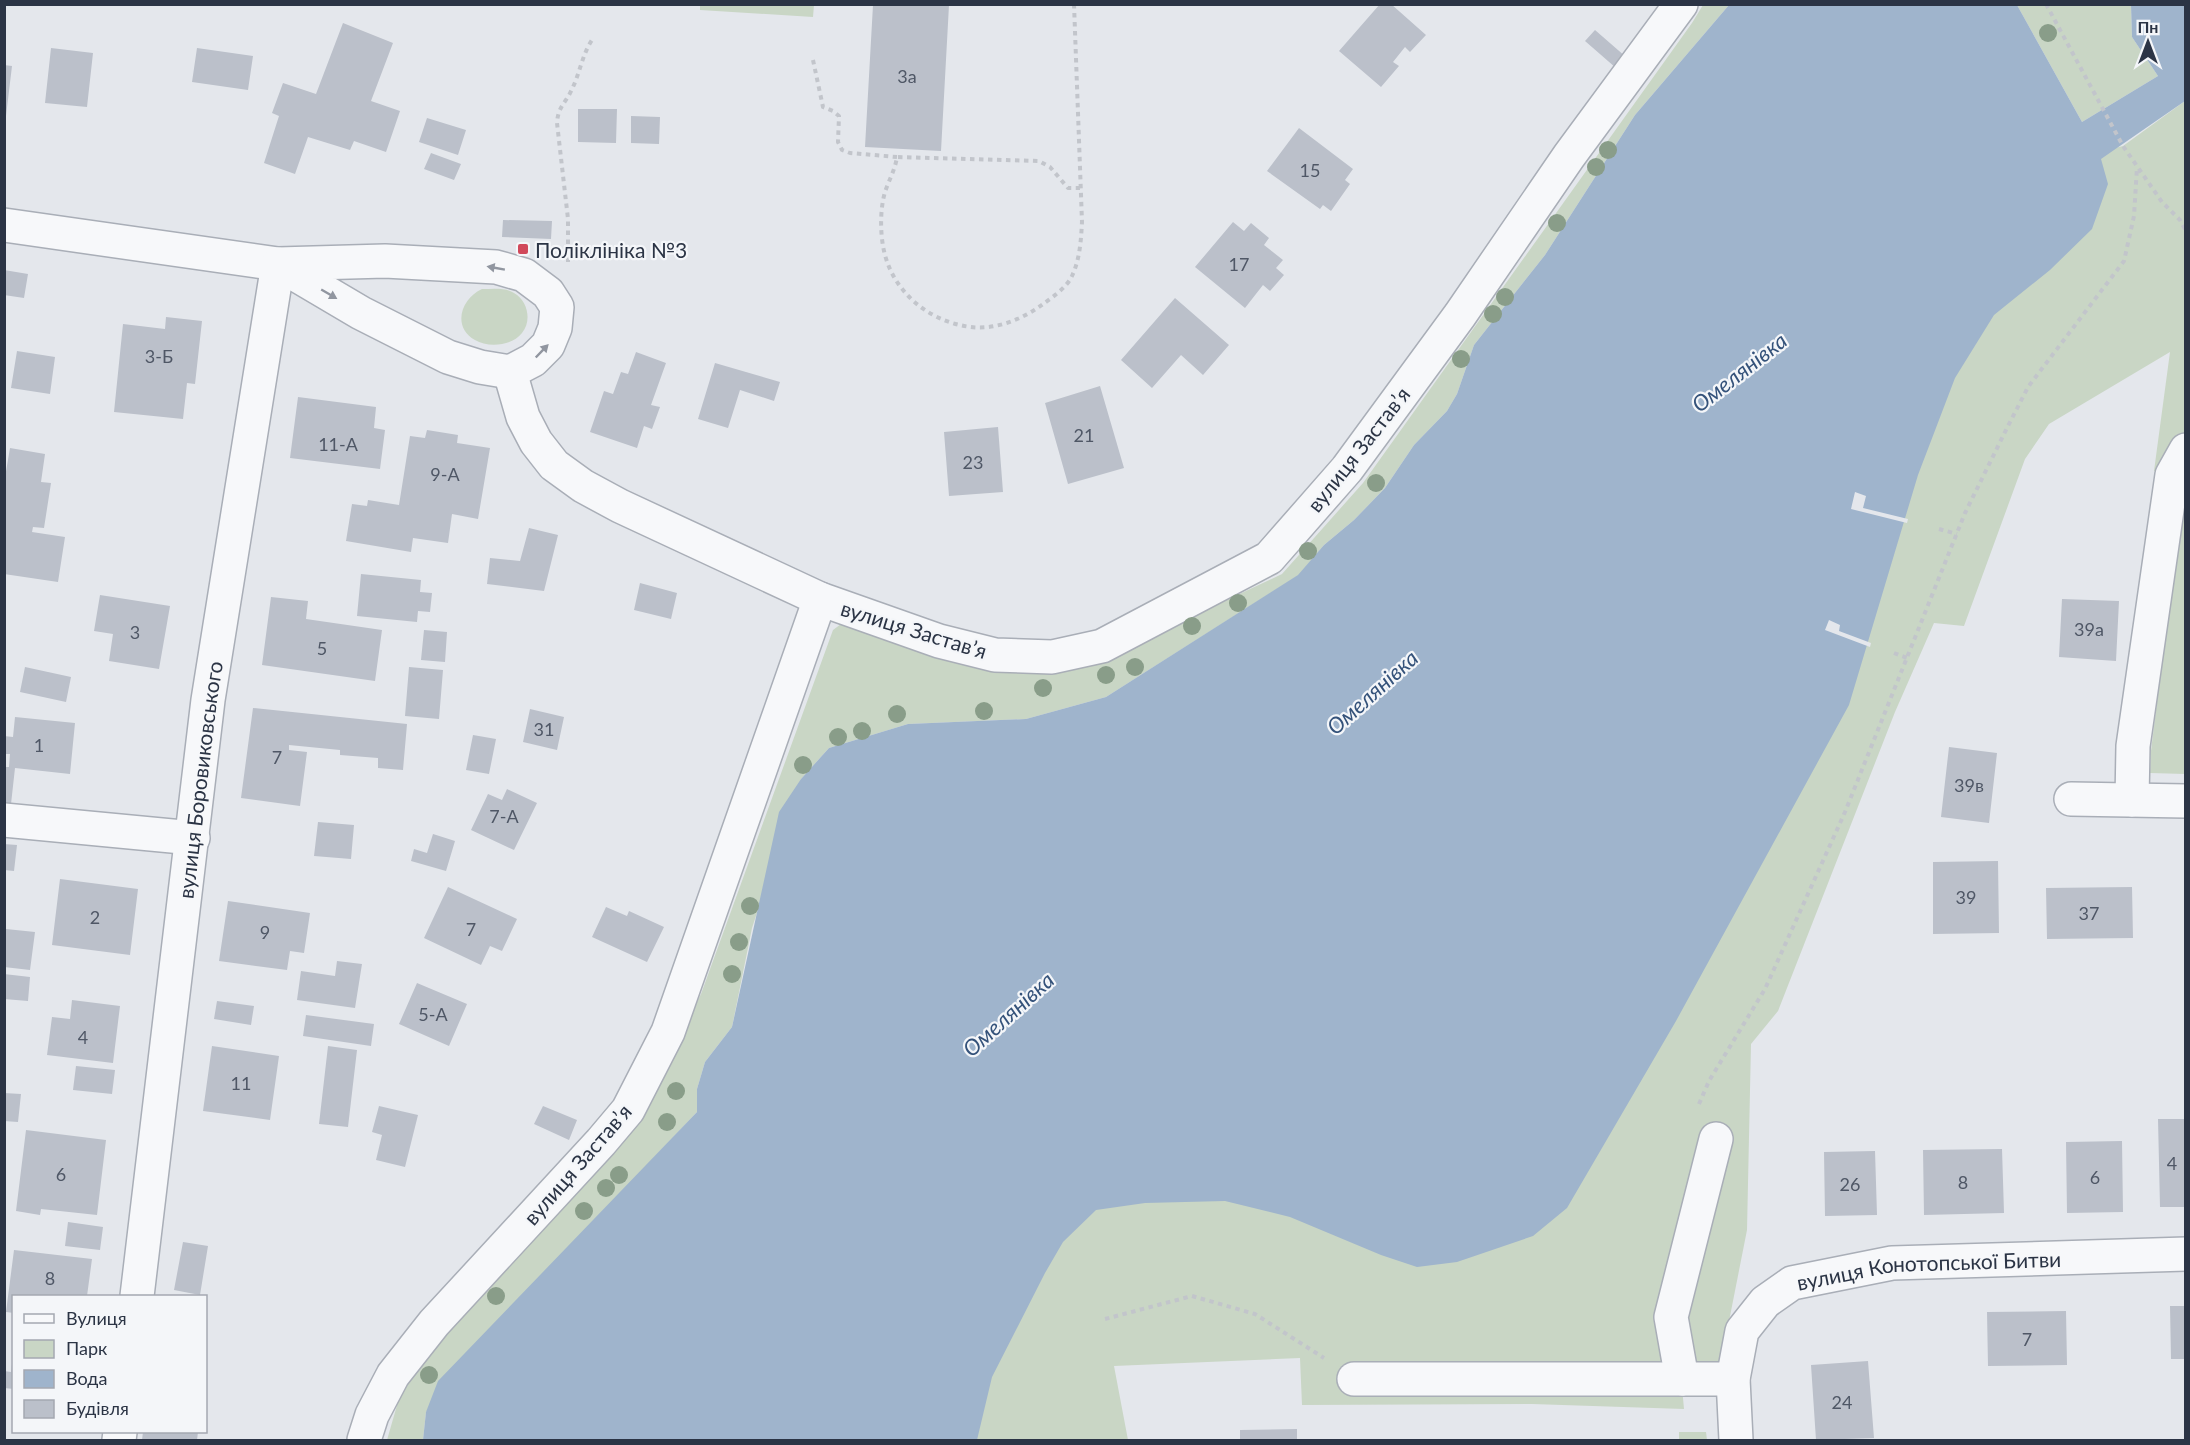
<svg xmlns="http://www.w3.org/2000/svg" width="2190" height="1445" font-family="Lato,sans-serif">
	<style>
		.green { fill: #c9d6c5 }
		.water { fill: #9fb4cc }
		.pier { fill: #e4e7ec }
		.building { fill: #bbc0ca }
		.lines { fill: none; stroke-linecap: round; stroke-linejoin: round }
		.minor-casing { stroke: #a9aeb7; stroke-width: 36 }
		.path { stroke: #c2c5cb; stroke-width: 4; stroke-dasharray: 4.5 4.5; stroke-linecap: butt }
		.minor { stroke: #f7f8fa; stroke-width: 33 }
		.tree { fill: #899d89 }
		.oneway { fill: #9196a0 }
		.poi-dot { fill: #d1495b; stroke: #f4f6f9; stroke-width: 2 }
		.labels { text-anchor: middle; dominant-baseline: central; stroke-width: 4.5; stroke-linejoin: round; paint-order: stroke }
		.number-label { font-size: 18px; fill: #4f5766 }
		.poi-label { font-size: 21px; fill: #2b3445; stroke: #f4f6f9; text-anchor: start }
		.street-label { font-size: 21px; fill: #2b3445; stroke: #f4f6f9 }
		.water-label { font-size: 22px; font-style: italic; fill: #34527a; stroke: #f4f6f9 }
	</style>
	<rect width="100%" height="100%" fill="#e4e7ec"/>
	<path class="green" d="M700,5v-1l114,1 -1,12 -113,-7z
		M1703,5h26l-94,110 -90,140 -71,90 -17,49 -10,17 -33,34 -29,43 -31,32 -30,25 -25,30 -193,122 -80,22 -118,5 -79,24 -28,31 -49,149 -20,99 -27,35 -8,27v23l-69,73 -202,227 -3,28h-36l17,-59 230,-257 67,-130 132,-364 8,-6 12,-4 252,37 177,-83 81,-91 329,-460z
		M2017,5h114l1,32 26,39 -76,46z
		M2185,101v673l-35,-1 1,-22 33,-272 -30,-8 16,-119 -121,72 -24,35 -61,167 -30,-3 -39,89 -117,299 -27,33 -4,186 -28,142 -28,-1 -30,-55 21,71 2,22 -152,-5 -230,1 -2,-47 -186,8 14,74h-182l88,-208 876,-803 181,-275 32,-8z
		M482,289c10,0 23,-2 32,4 14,8 18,28 8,40 -10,13 -34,15 -47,7 -24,-14 -13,-42 7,-51z
		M1679,1432h27l1,8h-28z"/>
	<path class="water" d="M1729,5h288l65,117 76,-46 -26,-39 -1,-32h54v96l-84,58 7,25 -16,45 -42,41 -56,45 -39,63 -37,97 -69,230 -173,316 -109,187 -34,28 -76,26 -40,5 -36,-12 -91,-38 -65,-16 -80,2 -49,7 -33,32 -18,31 -53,104 -15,63h-554l3,-28 12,-31 259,-269v-23l8,-27 27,-35 47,-215 22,-33 28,-31 79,-24 118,-5 80,-22 192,-122 26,-30 30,-25 31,-32 29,-43 33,-34 10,-17 17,-49 71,-90 90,-140z"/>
	<path class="pier" d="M1855,492l11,4 -3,12 45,11 -1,4 -56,-14z
		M1829,620l11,5 -1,6 32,12 -1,4 -45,-17z"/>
	<path class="building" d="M1380,4h11l35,31 -16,17 -5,-5 -12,15 6,4 -18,21 -42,-36z
		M873,5h76l-8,146 -76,-4z
		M343,23l50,20 -22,58 29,10 -14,41 -32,-11 -4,9 -42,-13 -13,37 -31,-11 15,-47 -7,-3 11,-30 33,11z
		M1595,30l31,27 -10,11 -31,-27z
		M51,48l42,5 -6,54 -42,-4z
		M197,48l56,8 -5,34 -56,-8z
		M4,65l8,1 -6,50h-2z
		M578,109h39l-1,34 -38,-1z
		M631,116l29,1 -1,27 -28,-1z
		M427,118l39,12 -8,25 -39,-13z
		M1299,128l54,41 -8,11 5,4 -19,27 -8,-6 -3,4 -53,-38z
		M431,153l30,11 -7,16 -30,-11z
		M503,220l49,1 -1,18 -49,-2z
		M1233,222l11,9 7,-8 18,15 -5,7 19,15 -7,8 8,7 -14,16 -7,-6 -18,23 -50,-41z
		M4,270l24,4 -4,24 -20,-3z
		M1175,298l54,47 -26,30 -22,-20 -29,33 -31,-28z
		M166,317l36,4 -7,63 -8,-1 -4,36 -69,-7 9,-88 42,5z
		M17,351l38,6 -5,37 -39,-6z
		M636,352l30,11 -15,42 9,2 -8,22 -8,-3 -7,22 -47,-16 14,-41 9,3 8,-22 7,2z
		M715,363l65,19 -6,19 -34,-11 -12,38 -30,-9z
		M1100,386l24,82 -56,16 -23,-81z
		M298,397l78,10 -2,21 11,2 -5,39 -90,-11z
		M998,427l5,65 -54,4 -5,-64z
		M427,430l31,5 -1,8 33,5 -12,71 -26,-5 -4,29 -35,-5 -2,14 -65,-11 6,-37 15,2 1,-6 31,5 11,-69 15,2z
		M10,448l35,6 -4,28 10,1 -7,45 -11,-1 -1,5 33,5 -7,45 -54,-8v-91z
		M529,528l29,7 -14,56 -57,-7 3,-26 30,3z
		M361,574l60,6 -1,12 12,1 -2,19 -12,-1 -1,11 -60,-6z
		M640,583l37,10 -6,26 -37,-9z
		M100,595l70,11 -11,63 -50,-8 4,-27 -19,-3z
		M271,597l37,4 -2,18 76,11 -7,51 -113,-16z
		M2062,599l57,2 -3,60 -57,-4z
		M424,630l23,2 -2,30 -24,-2z
		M25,667l46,10 -5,25 -46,-10z
		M409,667l34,3 -4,49 -34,-3z
		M253,708l154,16 -4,46 -25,-2v-10l-38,-3v-5l-51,-5v5l18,2 -7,54 -59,-8z
		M530,709l34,8 -7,33 -34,-8z
		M15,717l60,6 -5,51 -55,-6 -4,36 -7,-1v-36h5l1,-13h-6v-18l9,1z
		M473,735l23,4 -7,35 -23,-4z
		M1949,747l48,6 -8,70 -48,-6z
		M507,789l30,14 -23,47 -43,-20 17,-36 14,6z
		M318,822l36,3 -3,34 -37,-3z
		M433,834l22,7 -9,30 -35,-10 3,-12 13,4z
		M4,844l13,1 -3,26 -10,-1z
		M1998,861l1,72 -66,1v-72z
		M60,879l78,10 -8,66 -78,-10z
		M448,887l69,32 -15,32 -12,-5 -9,19 -57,-27z
		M2132,887l1,51 -86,1 -1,-51z
		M228,901l82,12 -6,40 -14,-2 -3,19 -68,-9z
		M606,907l21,9 2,-5 35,16 -17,35 -55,-25z
		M6,929l29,3 -5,38 -26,-3z
		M337,961l25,3 -7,44 -58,-8 4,-29 34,5z
		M4,974l26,3 -2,24 -24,-2z
		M417,983l50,21 -18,42 -50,-22z
		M72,1000l48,6 -7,57 -66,-8 5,-38 18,2z
		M217,1001l37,5 -3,19 -37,-6z
		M306,1015l68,9 -3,22 -68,-10z
		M212,1046l67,10 -9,64 -67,-9z
		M328,1046l29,4 -9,77 -29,-3z
		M76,1066l39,4 -3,24 -39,-4z
		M4,1093l17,1 -3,28 -14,-1z
		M379,1106l39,9 -13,52 -29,-7 6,-25 -10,-3z
		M543,1106l34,14 -8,20 -35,-16z
		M2158,1119h28v88h-26z
		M26,1130l80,10 -9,75 -56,-6 -1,6 -24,-4z
		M2122,1141l1,71 -56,1 -1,-71z
		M2002,1149l2,64 -80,2 -1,-65z
		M1875,1151l2,64 -52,1 -1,-64z
		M68,1222l35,5 -3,23 -35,-4z
		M183,1242l25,4 -8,49 -26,-5z
		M14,1250l78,9 -5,37h-73v17l-8,-1z
		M2170,1306h16v53h-15z
		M2066,1311l1,54 -79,1 -1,-54z
		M1868,1361l6,77 -58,2 -5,-75z
		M12,1364l2,25 -10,-1v-17l7,1z
		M1297,1429v11h-57v-10z
		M143,1432h55l-1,8h-55z"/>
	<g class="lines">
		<defs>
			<g id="minor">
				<path d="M4,225l274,39 107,-3 111,6 28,8 24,18 9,14 -2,21 -7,17 -15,15 -23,12 -30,-5 -32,-10 -87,-44 -83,-49"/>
				<path d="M510,372l13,45 13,25 18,23 29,21 37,20 200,93 119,42 56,14 57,2 50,-11 167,-88 78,-89 113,-154 109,-159 112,-152"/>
				<path d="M2071,799l115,2"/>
				<path d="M2132,800l1,-54 39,-271 14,-25"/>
				<path d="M4,820l189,18"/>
				<path id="s1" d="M137,1296l71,-596 70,-436"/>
				<path d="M1354,1379h379"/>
				<path d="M1682,1379l-11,-62 45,-178"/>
				<path d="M119,1440l1,-8"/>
				<path d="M364,1440l8,-25 21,-40 41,-52 167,-181 27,-32 40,-78 152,-433"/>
				<path id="s2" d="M1736,1440l-3,-61 9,-48 23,-29 27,-19 100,-20 294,-9"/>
			</g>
		</defs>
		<use href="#minor" class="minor-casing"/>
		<path class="path" d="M1074,4l8,218c-1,18 -2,37 -10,54 -5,11 -19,21 -29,28 -20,15 -47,26 -72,23 -42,-5 -78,-35 -87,-76 -4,-18 -4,-42 1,-59 4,-12 10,-22 12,-35l142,4 11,6 18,21h12
			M2046,4l77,142 39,56 18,18 6,11
			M813,60l10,47 10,4 6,5 -1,26 4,8 8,3 47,4
			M568,262v-43l-11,-96c1,-17 9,-20 15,-34 8,-16 10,-34 20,-49
			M1939,529l18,5
			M1894,653l13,5
			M1699,1104l10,-23 56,-92 80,-177 120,-299 43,-87 20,-39 96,-126 10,-45 3,-49
			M1105,1319l87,-23 63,18 69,44"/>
		<use href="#minor" class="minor"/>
	</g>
	<g class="tree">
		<circle cx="2048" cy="33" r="9"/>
		<circle cx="1608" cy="150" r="9"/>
		<circle cx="1596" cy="167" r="9"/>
		<circle cx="1557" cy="223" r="9"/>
		<circle cx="1505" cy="297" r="9"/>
		<circle cx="1493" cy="314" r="9"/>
		<circle cx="1461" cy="359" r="9"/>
		<circle cx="1376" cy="483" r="9"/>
		<circle cx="1308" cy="551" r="9"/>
		<circle cx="1238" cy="603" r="9"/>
		<circle cx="1192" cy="626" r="9"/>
		<circle cx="1135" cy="667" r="9"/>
		<circle cx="1106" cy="675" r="9"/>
		<circle cx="1043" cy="688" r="9"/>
		<circle cx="984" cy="711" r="9"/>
		<circle cx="897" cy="714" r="9"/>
		<circle cx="862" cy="731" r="9"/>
		<circle cx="838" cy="737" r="9"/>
		<circle cx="803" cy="765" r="9"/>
		<circle cx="750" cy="906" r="9"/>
		<circle cx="739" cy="942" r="9"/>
		<circle cx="732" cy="974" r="9"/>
		<circle cx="676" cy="1091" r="9"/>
		<circle cx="667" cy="1122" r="9"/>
		<circle cx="619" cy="1175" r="9"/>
		<circle cx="606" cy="1188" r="9"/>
		<circle cx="584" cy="1211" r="9"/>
		<circle cx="496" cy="1296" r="9"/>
		<circle cx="429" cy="1375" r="9"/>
	</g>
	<defs><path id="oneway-solid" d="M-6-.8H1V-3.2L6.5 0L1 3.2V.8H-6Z" transform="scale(1.5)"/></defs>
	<g class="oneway">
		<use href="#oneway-solid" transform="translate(496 268) rotate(-170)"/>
		<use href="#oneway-solid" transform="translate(329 294) rotate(30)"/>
		<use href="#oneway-solid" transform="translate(542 351) rotate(-46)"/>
	</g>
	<rect class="poi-dot" x="517" y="243" width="12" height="12" rx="3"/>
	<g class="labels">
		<g class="number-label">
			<text x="907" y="76">3а</text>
			<text x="1310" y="170">15</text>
			<text x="1239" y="264">17</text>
			<text x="159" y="356">3-Б</text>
			<text x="1084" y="435">21</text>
			<text x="338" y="444">11-А</text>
			<text x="973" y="462">23</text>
			<text x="445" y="474">9-А</text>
			<text x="2089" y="629">39а</text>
			<text x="135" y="632">3</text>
			<text x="322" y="648">5</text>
			<text x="544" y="729">31</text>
			<text x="39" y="745">1</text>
			<text x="277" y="757">7</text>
			<text x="1969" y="785">39в</text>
			<text x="504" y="816">7-А</text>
			<text x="1966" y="897">39</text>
			<text x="2089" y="913">37</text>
			<text x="95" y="917">2</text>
			<text x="471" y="929">7</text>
			<text x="265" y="932">9</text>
			<text x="433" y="1014">5-А</text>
			<text x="83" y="1037">4</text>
			<text x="241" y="1083">11</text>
			<text x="2172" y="1163">4</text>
			<text x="61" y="1174">6</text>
			<text x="2095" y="1177">6</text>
			<text x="1963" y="1182">8</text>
			<text x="1850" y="1184">26</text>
			<text x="50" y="1278">8</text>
			<text x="2027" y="1339">7</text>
			<text x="1842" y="1402">24</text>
		</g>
		<g class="poi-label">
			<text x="535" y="249">Поліклініка №3</text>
		</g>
		<g class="street-label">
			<text transform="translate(1358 449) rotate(-52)">вулиця Заставʼя</text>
			<text transform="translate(914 629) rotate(17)">вулиця Заставʼя</text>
			<text stroke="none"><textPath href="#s1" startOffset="520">вулиця Боровиковського</textPath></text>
			<text transform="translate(577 1164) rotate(-49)">вулиця Заставʼя</text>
			<text stroke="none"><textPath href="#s2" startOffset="318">вулиця Конотопської Битви</textPath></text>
		</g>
		<g class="water-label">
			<text transform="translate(1739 372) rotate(-38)">Омелянівка</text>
			<text transform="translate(1372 692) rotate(-42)">Омелянівка</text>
			<text transform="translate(1008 1014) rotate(-42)">Омелянівка</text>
		</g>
	</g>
	<rect width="2190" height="1445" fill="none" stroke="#2b3445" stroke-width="12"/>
	<rect x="12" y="1295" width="195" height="138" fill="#f4f6f9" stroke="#a4a8b1" stroke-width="1.5"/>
	<rect x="24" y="1314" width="30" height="9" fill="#f7f8fa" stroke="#a4a8b1" stroke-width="1.5"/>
	<text x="66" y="1325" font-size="18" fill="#2b3445">Вулиця</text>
	<rect x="24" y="1340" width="30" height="18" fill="#c9d6c5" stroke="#a4a8b1" stroke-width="1.5"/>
	<text x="66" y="1355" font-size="18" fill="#2b3445">Парк</text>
	<rect x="24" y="1370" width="30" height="18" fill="#9fb4cc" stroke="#a4a8b1" stroke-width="1.5"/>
	<text x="66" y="1385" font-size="18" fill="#2b3445">Вода</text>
	<rect x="24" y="1400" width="30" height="18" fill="#bbc0ca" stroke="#a4a8b1" stroke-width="1.5"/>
	<text x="66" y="1415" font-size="18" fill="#2b3445">Будівля</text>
	<g transform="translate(2148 42)" stroke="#f4f6f9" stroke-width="4.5" paint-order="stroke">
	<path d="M0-4.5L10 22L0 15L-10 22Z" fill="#2b3445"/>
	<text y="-9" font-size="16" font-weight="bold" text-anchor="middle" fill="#2b3445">Пн</text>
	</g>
</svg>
